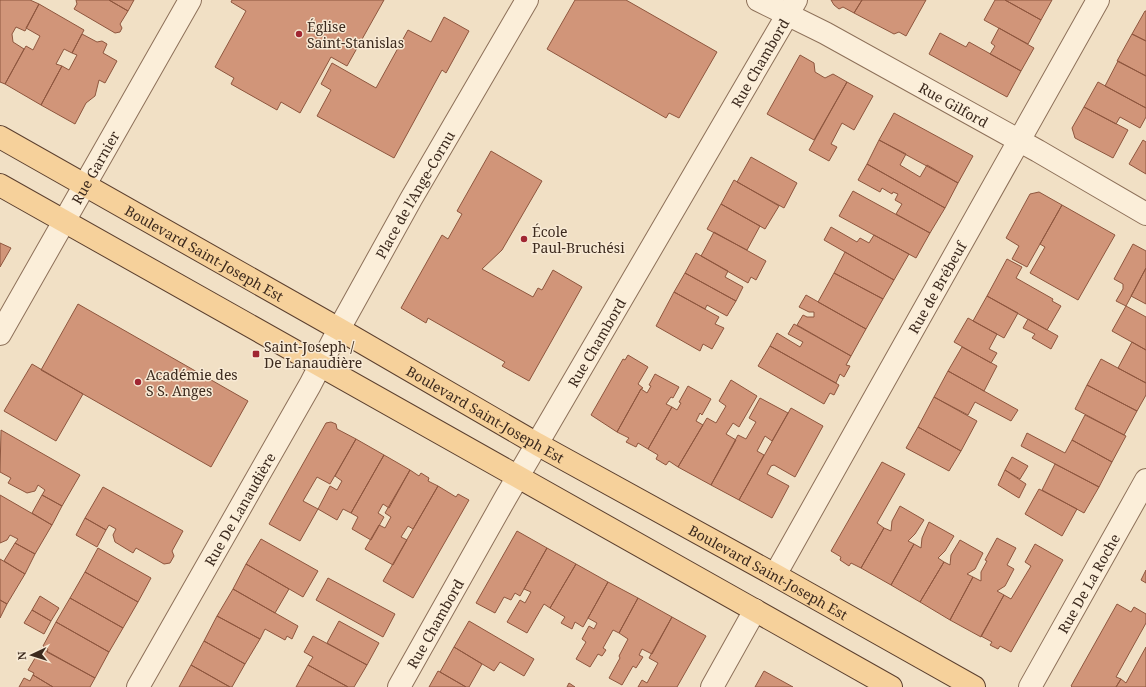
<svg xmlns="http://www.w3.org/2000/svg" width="1146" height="687" font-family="'Noto Serif',serif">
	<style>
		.building { fill: #d19579; stroke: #8e563e }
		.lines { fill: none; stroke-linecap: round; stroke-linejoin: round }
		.minor-casing { stroke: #8d7059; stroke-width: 24 }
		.major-casing { stroke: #5b3f2e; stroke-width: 24 }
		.minor { stroke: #fbeed9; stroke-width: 22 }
		.major { stroke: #f6d19b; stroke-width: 22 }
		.poi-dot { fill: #a02632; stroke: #f8ead5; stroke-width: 1.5 }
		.labels { text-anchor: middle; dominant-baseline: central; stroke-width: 3; stroke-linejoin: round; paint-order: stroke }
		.poi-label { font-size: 14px; fill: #3c2a1e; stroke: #f8ead5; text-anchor: start }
		.street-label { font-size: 14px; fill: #3c2a1e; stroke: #f8ead5 }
	</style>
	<rect width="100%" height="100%" fill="#f1e0c5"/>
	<path class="building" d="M0,0h30l9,4 -14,27 -9,-4 -4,7 1,8 11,7 -19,35 -5,-2z
		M76,0h33l19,11 -8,13 2,4 -2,4 -5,1 -41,-24 3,-5z
		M109,0h25l-6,11z
		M232,0h152l-37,66 -16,-9 -31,56 -19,-11 -4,8 -46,-26 3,-6 -19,-11 31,-56 -15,-9z
		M575,0h51l91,52 -38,66 -10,-5 -3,5 -119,-69z
		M831,0h31l-8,13 -11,-6 -4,2 -5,-4z
		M862,0h64l-20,36 -7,-4 -5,2 -40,-21z
		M995,0h10l36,20 -13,24 -44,-24z
		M1005,0h47l-11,20z
		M39,4l45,26 -12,23 -8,-4 -8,15 6,2 -21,39 -36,-21 21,-38 7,4 7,-14 -14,-8z
		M1145,11h1v30l-14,-7z
		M444,17l25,14 -23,42 -4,-3 -48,88 -77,-42 14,-26 -10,-6 11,-21 44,25 32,-58 23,12z
		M999,28l35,20 -13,23 -31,-17 5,-8 -4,-3z
		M940,33l26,14 3,-5 52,29 -14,26 -78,-43z
		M82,34l15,8 5,-1 5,3 -4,9 14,8 -12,22 -6,-3 -4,16 -9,7 -11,21 -34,-19 21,-39 7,4 8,-15 -5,-2z
		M1132,34l14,7v35l-29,-15z
		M800,55l14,8 1,9 10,6 8,-4 14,8 -33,58 -47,-26z
		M1118,61l28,15v32l-41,-22z
		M847,82l26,14 -19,34 -12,-7 -11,21 6,3 -8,14 -20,-11z
		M1098,82l48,26v9l-6,11 -20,-11 -4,7 -32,-17z
		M1084,107l44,23 -15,28 -38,-20 -3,-10z
		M894,113l79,43 -15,27 -79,-43z
		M879,140l27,14 -6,11 20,12 7,-12 31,18 -13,25 -78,-44z
		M1143,140l3,2v32l-17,-10z
		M491,151l51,30 -40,69 -20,19 51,28 5,-9 4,2 11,-20 29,17 -53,94 -27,-15 3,-4 -77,-44 -2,5 -25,-15 41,-73 6,4 14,-25 -5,-3z
		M751,157l46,26 -13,25 -47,-26z
		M867,164l78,44 -15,25 -34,-19 6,-10 -7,-4 3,-6 -5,-2 -1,2 -10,-6 -2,4 -22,-12z
		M734,180l45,26 -14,23 -44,-25z
		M853,191l77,42 -14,25 -77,-42z
		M1039,192l23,13 -35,62 -15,-8 7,-13 -13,-8 24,-44z
		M721,204l39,22 -13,24 -40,-21z
		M1062,205l53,30 -37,65 -48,-27 15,-26 -5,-3z
		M831,227l26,15 3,-4 9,5 5,-8 35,19 -15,26 -70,-40z
		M714,232l52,29 -10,19 -5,-3 -3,6 -47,-27z
		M0,243l11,5 -11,19z
		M1133,244l13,7v17l-20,38 -10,-5 7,-12v-5l-9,-5z
		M845,252l49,28 -11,19 -49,-26z
		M696,253l32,18 -3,6 18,10 -7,14 -51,-28z
		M1007,259l15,8 -6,11 37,21 -1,2 9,5 -14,24 -60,-34z
		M1146,268v36l-15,-8z
		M685,273l51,28 -9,15 -20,-11 -2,4 -31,-17z
		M834,273l49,26 -17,30 -48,-27z
		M674,292l45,25 -4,7 9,4 -12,21 -9,-5 -3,7 -44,-25z
		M806,295l60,34 -15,27 -54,-31 6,-10 4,2h7v-5h-5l-10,-5z
		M987,296l31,17 -14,25 -31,-17z
		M78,304l170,97 -37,66 -170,-97z
		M1126,306l20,11v33l-34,-19z
		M968,318l29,16 -8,15 8,4 -6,10 -37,-21z
		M1028,319l30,17 -7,13 -19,-11 3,-4 -12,-6z
		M794,324l57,32 -5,9 4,1 -6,11 -4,-3 -4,9 -66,-37 7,-13 23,14 3,-5 -15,-8z
		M1132,342l14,8v33l-28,-15z
		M770,346l69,39 -5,10 -4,-2 -6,11 -66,-38z
		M962,347l35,19 -13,25 -36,-20z
		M628,355l20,12 -10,17 5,4 -2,1 -24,43 -26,-17 32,-56 2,1z
		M1101,359l45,24v12l-9,16 -50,-26z
		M32,364l51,30 -27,47 -52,-30z
		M948,371l70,39 -7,11 -36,-19 -7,13 -34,-18z
		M655,374l24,13 -6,11 -2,-1 -5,7 6,3 -24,42 -10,-6 -2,4 -10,-5 3,-4 -12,-6 24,-43 6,4 4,-7 -2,-1z
		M731,380l26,16 -18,31 -6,-4 -7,11 10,6 -25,45 -33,-18 29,-49 9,5 10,-17 -7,-5z
		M1087,385l50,26 -13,24 -49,-26z
		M688,386l23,13 -9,16 -2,-2 -4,8 7,4 -25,42 -9,-6 -3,4 -10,-6 2,-4 -10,-6 24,-42 5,3 4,-7 -2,-1z
		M934,397l43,24 -16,30 -43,-24z
		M760,398l28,15 -16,28 -7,-5 -8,15 7,4 -25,45 -28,-15 27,-50 8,4 10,-17 -7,-4z
		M791,408l32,18 -28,51 -21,-12 -3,1 -4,8 22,12 -17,32 -33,-18z
		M1085,415l41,21 -14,26 -40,-22z
		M331,422l5,2 1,5 19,10 -26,45 -13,-7 -14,24 15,8 -18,32 -31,-17 57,-101z
		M918,427l43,24 -12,20 -43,-23z
		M1,430l79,45 -18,31 -20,-11 3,-5 -7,-5 -3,6 -8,2 -19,-10 3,-5 -11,-6z
		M1027,433l38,20 7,-13 40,22 -13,25 -78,-41z
		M356,439l28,16 -33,58 -8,-4 -6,11 -19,-11 12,-23 7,4 5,-9 -7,-5z
		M384,455l26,15 -21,38 -6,-4 -5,9 6,4 -13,23 -19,-11 6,-12 -7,-4z
		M1012,457l16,9 -8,13 -15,-9z
		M882,462l23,12 -28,49 7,5 -23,40 -10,-5 -2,3 -9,-6 1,-3 -10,-6z
		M1055,464l44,23 -15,26 -42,-23z
		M410,470l9,6 2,-3 8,5 -1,3 10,5 -25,43 -5,-3 -7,11 6,3 -14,25 -28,-16 14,-24 6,3 6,-11 -6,-4z
		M1005,470l21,14 -7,14 -21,-13z
		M438,486l18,11 2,-3 11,6 -56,98 -30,-17z
		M103,487l80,44 -11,20 2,5 -4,7 -6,1 -28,-16 -3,5 -18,-11 -2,-7 3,-6 -7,-4 -3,5 -21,-12z
		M1039,489l38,20 -15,27 -37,-22z
		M0,495l52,30 -17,29 -20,-11 3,-4 -8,-4 -3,5 -7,3z
		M42,495l20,11 -10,19 -20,-12z
		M900,506l24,14 -9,14 -7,7 6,3 -23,41 -30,-17 23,-40 7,3 1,-10z
		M85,518l21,12 -9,17 -21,-12z
		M929,522l25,14 -9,15 -7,7 6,4 -24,40 -29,-17 23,-41 7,4 1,-10z
		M517,531l30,17 -27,48 -5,-3 -4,7 -7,-3 -9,16 -19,-10z
		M997,538l19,10 -9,17 7,4 -9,17 -8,5 7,4 -23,42 -31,-17 23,-43 8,4v-9l6,-11 -2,-1z
		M261,539l57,32 -15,26 -57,-33z
		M960,540l23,13 -8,16 -8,5 6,3 -23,43 -30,-18 24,-40 6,3 1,-10z
		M15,543l20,11 -10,20 -21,-13z
		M1035,544l28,16 -52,92 -11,-6 -2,3 -8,-4 2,-3 -11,-6 23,-41 7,4 20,-33 -6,-4z
		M98,548l53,30 -13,24 -53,-30z
		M547,548l29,16 -26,44 -6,-4 -17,29 -20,-11 13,-22 5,3 6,-11 -7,-3z
		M0,559l25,15 -18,30 -7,-4z
		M246,564l43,25 -14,24 -42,-24z
		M576,564l32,18 -25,45 -8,-5 -3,7 -11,-6 4,-6 -15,-9z
		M1146,570v13l-5,-3z
		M85,572l53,30 -15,26 -53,-30z
		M328,578l67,36 -12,23 -67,-37z
		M608,582l30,16 -19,35 -6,-3 -10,18 3,2 -4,6 -4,-2 -8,13 -14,-8 10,-17 -4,-3 7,-13 5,3 3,-6 -9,-5z
		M233,589l65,37 -6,13 -5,-3 -2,4 -20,-11 -5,10 -43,-23z
		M40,596l19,12 -8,13 -19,-11z
		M70,598l53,30 -14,24 -53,-30z
		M638,598l34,19 -20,37 -10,-5 -3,6 4,2 -7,11 -3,-2 -11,19 -13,-7 11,-20 -1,-2 9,-17 -9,-6z
		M0,600l7,4 -7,14z
		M1117,604l14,8 3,-5 12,7v9l-30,54 5,2 -5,8h-44l-1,-1z
		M32,610l19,11 -7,13 -20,-11z
		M217,616l43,23 -15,25 -41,-23z
		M672,617l34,19 -29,51h-39l4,-7 5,3 11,-20 -9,-5z
		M339,621l40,22 -12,22 -40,-22z
		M469,621l65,38 -10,17 -24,-14 -6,9 -40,-24z
		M56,622l53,30 -14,26 -48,-26 1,-3 -5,-3z
		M313,636l54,29 -13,22h-6l-40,-22 5,-8 -9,-5z
		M204,641l41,23 -13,23h-2l-39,-22z
		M454,647l28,17 -13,23h-3l-26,-15z
		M1146,647v40h-30l5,-8 5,4z
		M41,648l54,30 -5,9h-37l-20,-12 1,-2 -6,-3z
		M191,665l39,22h-51z
		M308,665l40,22h-52z
		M438,671l2,1 26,15h-37z
		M764,671l29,16h-38z
		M33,675l20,12h-34l5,-9 6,3z
		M569,683l6,4h-8z"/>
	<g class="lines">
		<defs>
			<g id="minor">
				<path id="s1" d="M758,0l67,33 213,118 108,63"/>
				<path id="s2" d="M0,334l190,-334"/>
				<path id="s3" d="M775,575l323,-575"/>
				<path id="s4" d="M138,687l172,-302 29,-56 72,-130 116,-199"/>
				<path id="s5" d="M399,687l107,-190 290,-497"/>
				<path d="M712,687l43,-77"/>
				<path id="s6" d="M1030,687l116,-207"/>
			</g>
			<g id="major">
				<path id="s7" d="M0,137l339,192 198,115 238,131 199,112"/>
				<path d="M0,185l891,502"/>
			</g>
		</defs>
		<use href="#minor" class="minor-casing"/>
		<use href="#major" class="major-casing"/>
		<use href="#minor" class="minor"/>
		<use href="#major" class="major"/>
	</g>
	<g class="poi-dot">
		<circle cx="299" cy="34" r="4"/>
		<circle cx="524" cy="239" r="4"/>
		<rect x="252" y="350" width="8" height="8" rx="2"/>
		<circle cx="138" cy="382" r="4"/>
	</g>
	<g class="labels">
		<g class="poi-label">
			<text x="307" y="26">Église<tspan x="307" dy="16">Saint-Stanislas</tspan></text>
			<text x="532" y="231">École<tspan x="532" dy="16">Paul-Bruchési</tspan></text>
			<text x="264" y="346">Saint-Joseph /<tspan x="264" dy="16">De Lanaudière</tspan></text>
			<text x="146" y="374">Académie des<tspan x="146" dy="16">S S. Anges</tspan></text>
		</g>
		<g class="street-label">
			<text stroke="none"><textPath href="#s5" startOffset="721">Rue Chambord</textPath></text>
			<text stroke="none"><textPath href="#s1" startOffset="222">Rue Gilford</textPath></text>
			<text stroke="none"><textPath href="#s2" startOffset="192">Rue Garnier</textPath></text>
			<text stroke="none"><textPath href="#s4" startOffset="565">Place de l'Ange-Cornu</textPath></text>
			<text stroke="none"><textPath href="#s7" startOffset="235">Boulevard Saint-Joseph Est</textPath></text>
			<text stroke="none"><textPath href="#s3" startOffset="330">Rue de Brébeuf</textPath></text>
			<text stroke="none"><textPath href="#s5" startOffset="397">Rue Chambord</textPath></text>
			<text stroke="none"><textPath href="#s7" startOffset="559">Boulevard Saint-Joseph Est</textPath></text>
			<text stroke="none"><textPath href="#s4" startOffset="205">Rue De Lanaudière</textPath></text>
			<text stroke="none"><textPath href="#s7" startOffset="883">Boulevard Saint-Joseph Est</textPath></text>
			<text stroke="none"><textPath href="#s6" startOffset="119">Rue De La Roche</textPath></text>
			<text stroke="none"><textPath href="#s5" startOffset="73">Rue Chambord</textPath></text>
		</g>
	</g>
	<g transform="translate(32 655) rotate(266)" stroke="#f8ead5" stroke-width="3" paint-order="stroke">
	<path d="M0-3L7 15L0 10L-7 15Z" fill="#3c2a1e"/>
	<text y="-6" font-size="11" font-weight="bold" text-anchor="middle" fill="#3c2a1e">N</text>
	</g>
</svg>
